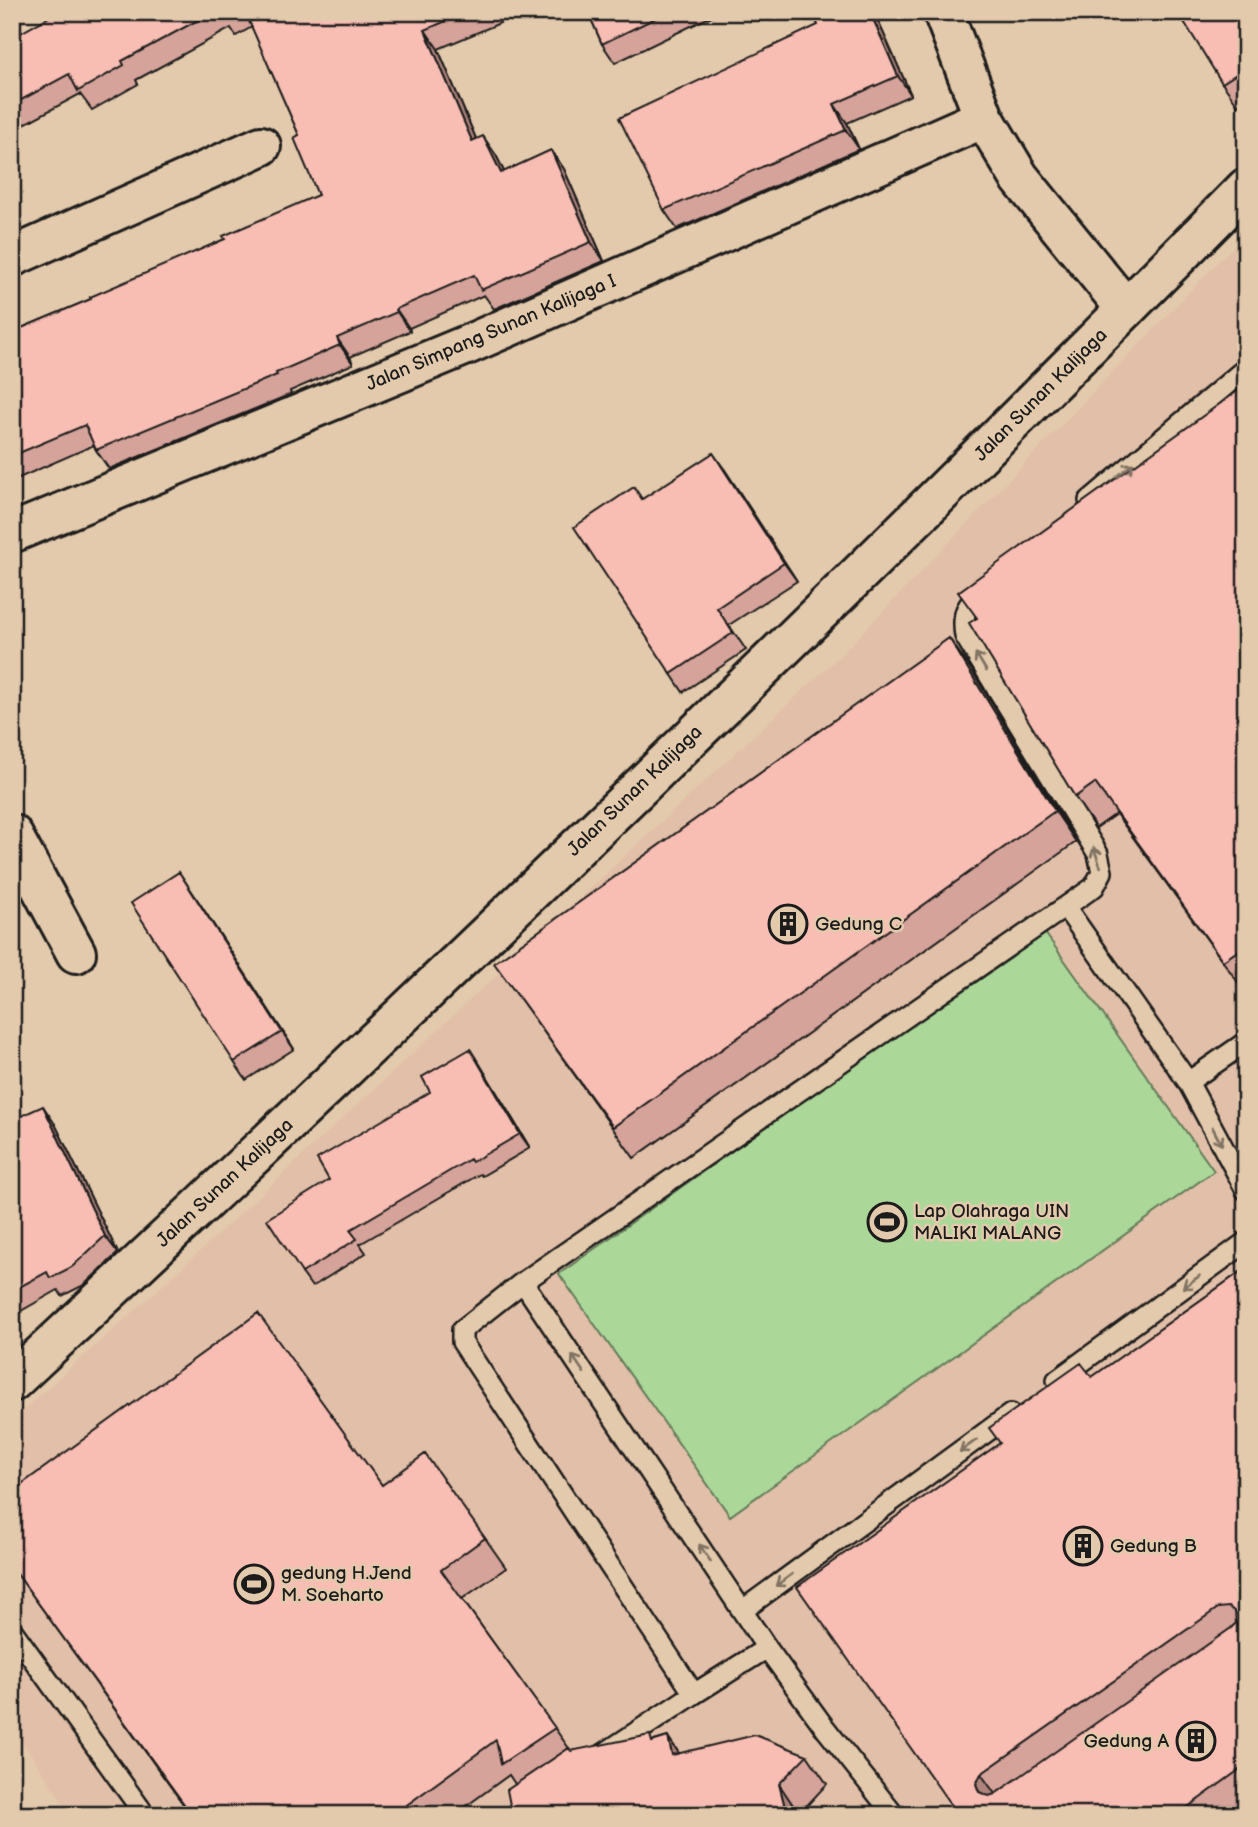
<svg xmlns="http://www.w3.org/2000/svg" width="1258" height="1827" font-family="'Balsamiq Sans',sans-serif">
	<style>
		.built { fill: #e2bfa8 }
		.green { fill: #abd898; stroke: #647a5a; stroke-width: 2 }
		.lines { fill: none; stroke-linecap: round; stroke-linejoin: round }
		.service-casing { stroke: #1c1c1c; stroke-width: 24 }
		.minor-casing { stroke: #1c1c1c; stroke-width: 44 }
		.secondary-casing { stroke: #1c1c1c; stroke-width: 44 }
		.service { stroke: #e4caac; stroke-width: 19 }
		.minor { stroke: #e4caac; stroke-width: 38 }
		.secondary { stroke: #e4caac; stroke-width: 38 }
		.wall { fill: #d5a39a; stroke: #1c1c1c; stroke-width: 2 }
		.shaded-wall { fill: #ae847d; stroke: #1c1c1c; stroke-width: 2 }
		.building { fill: #f8bdb3; stroke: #1c1c1c; stroke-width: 2; fill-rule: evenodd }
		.oneway { stroke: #807364 }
		.labels { text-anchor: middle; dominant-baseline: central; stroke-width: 5; stroke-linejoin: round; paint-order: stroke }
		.street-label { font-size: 19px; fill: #1c1c1c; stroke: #e4caac }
		.poi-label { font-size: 19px; fill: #1c1c1c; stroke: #e4caac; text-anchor: start }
	</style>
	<rect width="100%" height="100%" fill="#e4caac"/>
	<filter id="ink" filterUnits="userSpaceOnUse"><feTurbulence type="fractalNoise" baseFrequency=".0143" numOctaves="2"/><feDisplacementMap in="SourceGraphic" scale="14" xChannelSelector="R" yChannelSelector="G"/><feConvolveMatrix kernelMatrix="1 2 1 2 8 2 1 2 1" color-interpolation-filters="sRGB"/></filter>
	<g filter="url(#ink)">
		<path class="built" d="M1246,233v1582h-1175l-59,-89v-306l158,-141 674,-627z"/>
		<path class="green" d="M1043,930l171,241 -484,345 -171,-242z"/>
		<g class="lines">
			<defs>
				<path id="service" d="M1089,501l157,-133
					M1066,908l122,174 58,108
					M1188,1082l58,-40
					M523,1282l244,366 58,80 69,87
					M1057,1380l189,-138
					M743,1610l268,-196
					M12,1630l133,185
					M694,1694l73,-46
					M602,1755l92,-61 -232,-352v-12l61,-48 571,-395 8,-15 -4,-18 -133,-218c-4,-26 2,-31 21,-48"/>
				<path id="minor" d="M943,12l41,106 35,59 107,132
					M12,257l249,-111
					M12,533l457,-189 515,-226
					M12,834l64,119"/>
				<path id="secondary" d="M12,1382c419,-390 832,-786 1234,-1194"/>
			</defs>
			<use href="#service" class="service-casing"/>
			<use href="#minor" class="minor-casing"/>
			<use href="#secondary" class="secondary-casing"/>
			<use href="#service" class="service"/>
			<use href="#minor" class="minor"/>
			<use href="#secondary" class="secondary"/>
		</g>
		<path class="wall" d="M58,12h437l5,11 -62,26 38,90 20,16 8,17 47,-22 13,19 40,92 -110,48 -10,-14 -75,33 1,3 -60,26 3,7 -63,27 1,3 -182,75 -13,-19 -2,-5 -82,36v-149l79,-33 134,-60 93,-44 -19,-60 -47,-108 -16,9 -5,-8 -95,52 2,4 -46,26 -12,-16 -65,35 -3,-3v-105l9,12z
			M588,12h132l-105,51 -13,-19z
			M813,12h61l37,83 -64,28 12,26 -182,80 -13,-19 154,-185z
			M1246,12v88l-8,5 -16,-22z
			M1246,385v606l-1,1 -129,-178 -20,14 -21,-31 -99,-179z
			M725,470l72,111 -68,44 17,25 -63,42 -12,-18z
			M971,669l105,173 -442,316 -118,-165z
			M191,890l103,159 -48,31 -12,-18z
			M479,1063l51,85 -48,28 -2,-2 -120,70 6,9 -54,34 -10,-14z
			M12,1120l43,4 63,129 -34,32 -22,11 -4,-6 -46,26z
			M1246,1268v544l-5,3h-284l135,-438z
			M382,1485l103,53 21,30 -44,31 109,152 83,-10 14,-4 11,16 128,2 20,29 -28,30 1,1h-288l3,-31 -6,-9 -55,40h-263l-179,-248v-76z"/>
		<path class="shaded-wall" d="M870,12h4l37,83 -13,-19z
			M425,30l13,19 47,111 -13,-19z
			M834,104l13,19 12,26 -13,-19z
			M483,136l13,19 18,37 -13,-19z
			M551,150l13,19 40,92 -13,-19z
			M396,309l13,19 1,3 -13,-19z
			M337,338l13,19 3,7 -13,-19z
			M713,453l12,17 72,111 -13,-18z
			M949,638l22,31 105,173 -21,-31z
			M179,872l12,18 103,159 -12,-17z
			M470,1049l9,14 51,85 -10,-14z
			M43,1106l12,18 63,129 -13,-17z
			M668,1737l20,30 -16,-12z
			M981,1774l22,31 -24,-13 -3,-8z
			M779,1784l20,30 1,1h-13z"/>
		<path class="building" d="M58,12h155l-91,49 2,4 -46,26 -9,-17 -57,31v-83l7,12z
			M220,12h11l-8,5z
			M245,12h222l-42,18 47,111 11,-5 18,37 50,-23 40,92 -110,48 -7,-15 -78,34 1,3 -60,26 3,7 -64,28 1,2 -181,75 -11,-25 -73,31v-124l79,-33 -1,-2 135,-58 -2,-3 95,-41 -24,-57 5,-3z
			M588,12h80l-66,32z
			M813,12h57l28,64 -64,28 12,26 -182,80 -45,-92 199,-93z
			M1178,12h68v56l-24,15z
			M1246,385v560l-23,16 -128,-178 -20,14 -106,-174 8,-5 -19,-26z
			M713,453l71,110 -67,45 16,25 -62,41 -97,-147 60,-40 8,12z
			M949,638l106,173 -442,316 -119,-164z
			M179,872l103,160 -48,30 -103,-159z
			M470,1049l50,85 -48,28 -2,-3 -120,71 7,9 -55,34 -35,-54 62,-39 -12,-21 113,-67 -8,-15z
			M43,1106l62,130 -33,31 -22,11 -3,-6 -35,19v-171z
			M1246,1268v497l-69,50h-219l-161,-228 203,-144 -11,-15 92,-65 11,14zM1229,1607l6,5 1,11 -5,5 -236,166 -6,2 -10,-4 -3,-8 5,-10 237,-166z
			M258,1313l124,172 43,-31 60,84 -44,32 114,158 -54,36 -5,-24 -103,75h-201l-180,-248v-76z
			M650,1735l2,7 16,-5 4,18 83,-20 52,20 -28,29 8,31h-275l-5,-25 62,-42 2,3z"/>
		<defs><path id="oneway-shaft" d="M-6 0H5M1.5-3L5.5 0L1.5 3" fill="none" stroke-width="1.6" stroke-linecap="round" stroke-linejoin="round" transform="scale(1.75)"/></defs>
		<g class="oneway">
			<use href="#oneway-shaft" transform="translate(1125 470) rotate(-40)"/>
			<use href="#oneway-shaft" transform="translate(981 662) rotate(-121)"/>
			<use href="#oneway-shaft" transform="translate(1097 857) rotate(-110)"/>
			<use href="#oneway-shaft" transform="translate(1217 1136) rotate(62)"/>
			<use href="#oneway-shaft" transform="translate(1191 1282) rotate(144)"/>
			<use href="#oneway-shaft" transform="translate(578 1364) rotate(-124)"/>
			<use href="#oneway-shaft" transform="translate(968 1446) rotate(144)"/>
			<use href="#oneway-shaft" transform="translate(705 1553) rotate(-124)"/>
			<use href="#oneway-shaft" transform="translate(784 1580) rotate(144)"/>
		</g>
	</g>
	<defs>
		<symbol id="building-ring" viewBox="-11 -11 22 22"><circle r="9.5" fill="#e4caac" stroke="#1c1c1c" stroke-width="1.5"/><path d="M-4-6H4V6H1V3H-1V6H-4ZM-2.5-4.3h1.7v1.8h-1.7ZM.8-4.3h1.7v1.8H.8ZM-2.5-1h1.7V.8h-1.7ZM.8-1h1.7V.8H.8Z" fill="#1c1c1c"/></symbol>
		<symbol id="stadium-ring" viewBox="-11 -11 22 22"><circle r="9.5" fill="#e4caac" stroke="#1c1c1c" stroke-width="1.5"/><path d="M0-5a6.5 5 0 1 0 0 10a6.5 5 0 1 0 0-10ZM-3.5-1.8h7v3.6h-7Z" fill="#1c1c1c"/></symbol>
	</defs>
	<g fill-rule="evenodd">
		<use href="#building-ring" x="766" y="902" width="44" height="44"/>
		<use href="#stadium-ring" x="865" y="1200" width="44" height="44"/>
		<use href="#building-ring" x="1061" y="1524" width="44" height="44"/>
		<use href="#stadium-ring" x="232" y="1562" width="44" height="44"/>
		<use href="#building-ring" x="1174" y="1719" width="44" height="44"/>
	</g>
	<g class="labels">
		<g class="street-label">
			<text transform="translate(491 333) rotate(-23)">Jalan Simpang Sunan Kalijaga I</text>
			<text transform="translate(1041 395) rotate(-45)">Jalan Sunan Kalijaga</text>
			<text transform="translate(635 791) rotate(-44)">Jalan Sunan Kalijaga</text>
			<text transform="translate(225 1183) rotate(-43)">Jalan Sunan Kalijaga</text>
		</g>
		<g class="poi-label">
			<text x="815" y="924">Gedung C</text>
			<text x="914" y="1211">Lap Olahraga UIN<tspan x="914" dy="22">MALIKI MALANG</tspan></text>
			<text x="1110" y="1546">Gedung B</text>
			<text x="281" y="1573">gedung H.Jend<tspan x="281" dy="22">M. Soeharto</tspan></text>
			<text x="1169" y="1741" text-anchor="end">Gedung A</text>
		</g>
	</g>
	<rect width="1258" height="1827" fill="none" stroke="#e4caac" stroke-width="42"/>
	<rect x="21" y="21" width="1216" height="1785" fill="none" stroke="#1c1c1c" stroke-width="2.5" filter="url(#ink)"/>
</svg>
